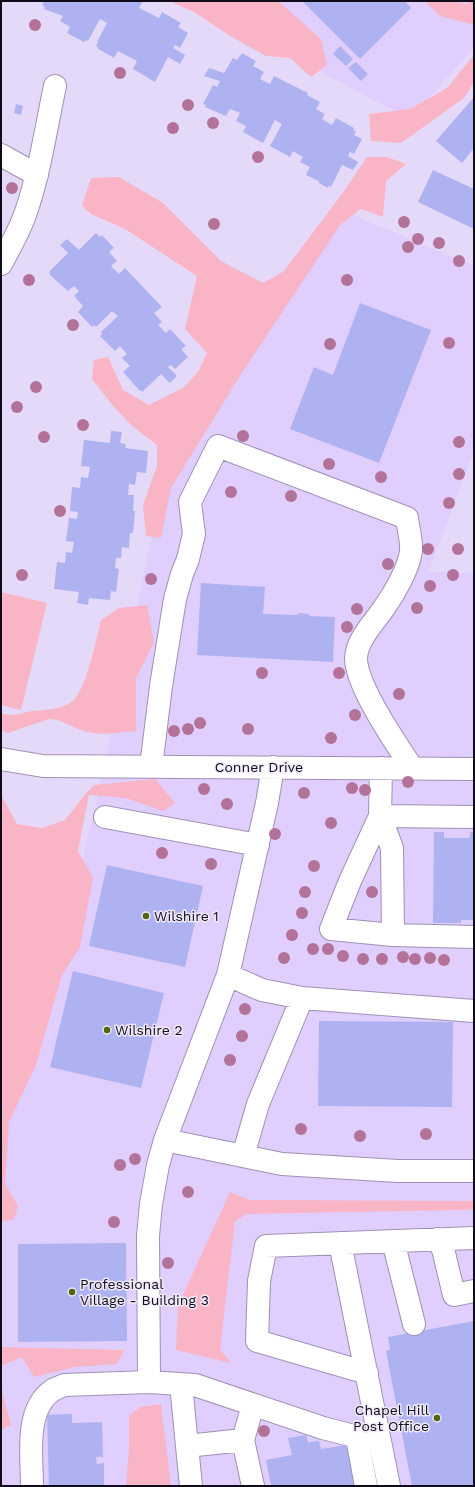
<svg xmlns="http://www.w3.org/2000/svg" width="475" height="1487" font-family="'Work Sans',sans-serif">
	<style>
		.built { fill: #e0cefe }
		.green { fill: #f9b5c6 }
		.building { fill: #afb2f1 }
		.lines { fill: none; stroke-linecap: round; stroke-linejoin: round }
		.minor-casing { stroke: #9f90b6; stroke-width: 24 }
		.minor { stroke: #fff; stroke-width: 22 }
		.tree { fill: #b37398 }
		.poi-dot { fill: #526511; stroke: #efe9fa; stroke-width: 1.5 }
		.labels { text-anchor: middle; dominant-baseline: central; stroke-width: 3; stroke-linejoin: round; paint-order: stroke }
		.street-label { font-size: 14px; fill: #100b18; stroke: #efe9fa }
		.poi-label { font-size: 14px; fill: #100b18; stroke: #efe9fa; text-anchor: start }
	</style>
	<rect width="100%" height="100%" fill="#e5d9fa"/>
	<path class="built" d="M186,1h288v46l-64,72z
		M339,209l135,57v185l-45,120 45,2v913h-473v-472l60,-63 37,-157 65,-313z"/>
	<path class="green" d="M169,1h109l43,38 6,26 -16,12 -21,-19 -24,-2 -36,-20 -36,-24z
		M425,1h26l15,3 4,-3h4v24l-34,-9z
		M474,55v27l-10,16 -63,45 -30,-2 -2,-27 41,-5 37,-21z
		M367,157h20l19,7 -20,17 -3,36 -22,-8 -21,16 -97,146 -72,117 -10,50 -15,-2 -3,-31 14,-39v-21l-25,-19 -19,-20 -21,-27 2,-19 14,-3 15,33 26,15 34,-17 15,-16 9,-19 -22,-24 12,-53 -72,-47 -34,-15 -9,-8 9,-28 28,-1 44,26 58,58 42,22 21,-12 58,-77z
		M1,592l46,11 -26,107 -20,-5z
		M147,605l7,38 -18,35v53c-16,1 -33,5 -49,1 -13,-3 -25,-13 -38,-13l-41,14 -7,-3v-17c13,5 20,-1 33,-2 12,-1 25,-2 36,-8 16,-9 26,-64 31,-83l18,-12z
		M155,779l20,24 -12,8 -37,-13 -37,-3 -11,56 15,27 -13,69 -18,28 -26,90 -27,57 -4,62 13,22 -4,13 -13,3v-427l16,29 25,4 23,-8 21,-27 8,-8z
		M230,1192l19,8 225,1v8l-12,1 -215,4 -12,7 -15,128 11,14 -55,-13 2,-44z
		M1,1347l123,3 -7,14 -42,3 -41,10 -12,-20 -21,9z
		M1,1387l10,38 -10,5z
		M161,1404l10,82h-45l3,-37v-33l11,-9z"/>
	<path class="building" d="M44,1h99l-4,7 20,10 3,-6 19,11 -3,4 10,6 -8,15 -5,-3 -2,3 12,7 -5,9 -12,-7 -13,25 -22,-13 4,-8 -19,-10 -4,7 -17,-10 1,-1 -2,-1 2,-4h-1l10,-19 -7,-4 -12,22 -2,-1 -2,2 -17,-9 3,-6 -10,-6 3,-5 -19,-7 1,-2 -3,-2z
		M302,1h103l6,7 -51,51z
		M340,46l13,13 -7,7 -13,-12z
		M242,53l14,8 -3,5 11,6 -4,7 10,5 4,-8 34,17 -1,2 13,7 -4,7 9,5 -3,5 10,6 4,-7 18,10 -1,2 3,1 -2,4 8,4 -8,15 -4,-2 -2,4 10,6 -5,8 -11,-5 -11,22 -2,-2 -1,3 -9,-5v-2l-13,-6 4,-8 -10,-5 3,-5 -10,-6 -3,6 -20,-11 12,-22 -7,-4 -12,23 -20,-11 3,-6 -10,-5 4,-8 -10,-4 -4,7 -21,-9 1,-2 -3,-1 10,-19 4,2 3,-6 -16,-5 5,-8 15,5 9,-15 4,2z
		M356,62l12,12 -7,7 -13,-13z
		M474,97v51l-12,15 -26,-22z
		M16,104l7,2 -2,9 -7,-2z
		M433,170l41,19v40l-56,-27z
		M96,233l4,4 2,-2 12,13 -5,4 8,9 -6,5 8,8 6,-6 37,39 -8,6 8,9 -4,3 8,8 4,-4 16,17 -5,3 7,8 -13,12 -4,-4 -3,2 9,9 -7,7 -9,-9 -19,18 -1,-2 -1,1 -17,-19 7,-6 -8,-8 5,-4 -7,-8 -5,5 -15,-15 2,-2 -1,-2 17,-16 -6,-5 -16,16 -2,-2 -2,2 -14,-15 5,-6 -9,-10 5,-5 -5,-5 -6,5 -19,-17 2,-1 -2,-1 19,-19 -8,-8 7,-6 12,11z
		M360,303l71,27 -52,133 -89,-34 24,-62 19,8z
		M111,431l11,1 -2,11 6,1 -1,4 23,3 -2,22 -9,-1 -2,13 -6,-1 -1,11h6l-1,16h2l-2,22h-3l-1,15 -7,-1 -1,11h-5l-1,10 4,1 -3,23 -5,-1 -1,9 -21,-2 -1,7 -11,-2 2,-11 -25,-3 3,-27 8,1 1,-11 6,1 2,-11 -8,-1 3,-23 8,1 1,-7 -8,-1 2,-24 8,1 1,-11 7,1 2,-11 -9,-1 3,-26 26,3z
		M201,583l64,4 -2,27 35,1v-2l11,1v2l26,1 -2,45 -136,-7z
		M434,832h10v6h26v-6h4v88h-13v3h-28z
		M107,865l96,21 -18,81 -96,-21z
		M73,971l91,22 -23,95 -91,-21z
		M319,1021l134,1 -1,85 -134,-1z
		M126,1243l1,98 -109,1v-98z
		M474,1321v165h-62l-26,-135 4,-1 -2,-13z
		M72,1414v9l30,-1 1,35h-7l1,7 7,-1v23h-55l-2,-71z
		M306,1435l2,7 11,-1 2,8 26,-4 7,41h-83l-5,-26 26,-5 -4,-17z"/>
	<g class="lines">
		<defs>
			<path id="minor" d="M1,155l36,20
				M1,264c9,-17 19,-34 25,-52 14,-41 20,-84 29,-126
				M1,759l42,7 431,3
				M151,767l10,-81 14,-87 7,-25 6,-15 6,-25 -4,-32 28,-56 189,72c1,10 5,23 4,33 -2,17 -17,43 -27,57 -10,15 -27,31 -28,50 0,28 40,85 56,110
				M381,768l-1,48 -30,65 -19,48 62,6 81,2
				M105,817l153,28
				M393,935l-1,-87 -12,-32 94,1
				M228,975l34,15 40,8 172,13
				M302,998l-44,106 -15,52 39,8 116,7h76
				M165,1140l78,16
				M437,1239l6,10 11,46 20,-4
				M393,1241l21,83
				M340,1243l49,243
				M367,1373l-110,-32 2,-60 7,-35 208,-8
				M149,1382l-1,-146 3,-32 7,-39 7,-25 63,-165 39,-172 6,-36
				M181,1384l6,62 56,-6 10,-35
				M243,1440l10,46
				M187,1446l4,40
				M32,1486c0,-29 -8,-77 21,-96 3,-2 8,-3 11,-5l85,-3 46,3 128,43 31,8 3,2 9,48"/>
		</defs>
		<use href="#minor" class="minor-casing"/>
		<use href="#minor" class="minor"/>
	</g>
	<g class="tree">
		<circle cx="35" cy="25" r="6"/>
		<circle cx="120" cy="73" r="6"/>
		<circle cx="188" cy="105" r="6"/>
		<circle cx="213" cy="123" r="6"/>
		<circle cx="173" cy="128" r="6"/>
		<circle cx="258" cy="157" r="6"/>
		<circle cx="12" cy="188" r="6"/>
		<circle cx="404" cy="222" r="6"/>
		<circle cx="214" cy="224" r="6"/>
		<circle cx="418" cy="239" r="6"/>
		<circle cx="439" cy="243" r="6"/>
		<circle cx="408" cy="247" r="6"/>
		<circle cx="459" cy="261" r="6"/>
		<circle cx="29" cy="280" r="6"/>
		<circle cx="347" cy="280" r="6"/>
		<circle cx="73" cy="325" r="6"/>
		<circle cx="449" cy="343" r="6"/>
		<circle cx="330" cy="344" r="6"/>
		<circle cx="36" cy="387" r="6"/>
		<circle cx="17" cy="407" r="6"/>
		<circle cx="83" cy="425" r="6"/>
		<circle cx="243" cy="436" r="6"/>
		<circle cx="44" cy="437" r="6"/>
		<circle cx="459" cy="442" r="6"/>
		<circle cx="329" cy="464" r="6"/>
		<circle cx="459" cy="474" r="6"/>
		<circle cx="381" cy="477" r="6"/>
		<circle cx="231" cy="492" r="6"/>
		<circle cx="291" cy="496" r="6"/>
		<circle cx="449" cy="503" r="6"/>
		<circle cx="60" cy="511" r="6"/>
		<circle cx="428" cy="549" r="6"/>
		<circle cx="458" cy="549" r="6"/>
		<circle cx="388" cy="564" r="6"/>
		<circle cx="22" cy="575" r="6"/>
		<circle cx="453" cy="575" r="6"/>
		<circle cx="151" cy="579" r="6"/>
		<circle cx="430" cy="586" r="6"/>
		<circle cx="417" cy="608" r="6"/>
		<circle cx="357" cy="609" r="6"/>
		<circle cx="347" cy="627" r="6"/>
		<circle cx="262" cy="673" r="6"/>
		<circle cx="339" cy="673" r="6"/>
		<circle cx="399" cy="694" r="6"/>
		<circle cx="355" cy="715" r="6"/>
		<circle cx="200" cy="723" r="6"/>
		<circle cx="188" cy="729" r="6"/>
		<circle cx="248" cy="729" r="6"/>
		<circle cx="174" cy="731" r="6"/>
		<circle cx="331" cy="738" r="6"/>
		<circle cx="408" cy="782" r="6"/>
		<circle cx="352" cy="788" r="6"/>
		<circle cx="204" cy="789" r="6"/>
		<circle cx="365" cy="790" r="6"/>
		<circle cx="304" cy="793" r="6"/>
		<circle cx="227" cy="804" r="6"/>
		<circle cx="331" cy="823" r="6"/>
		<circle cx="275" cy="834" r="6"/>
		<circle cx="162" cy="853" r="6"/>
		<circle cx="211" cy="864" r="6"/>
		<circle cx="314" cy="866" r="6"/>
		<circle cx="305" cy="892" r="6"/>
		<circle cx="372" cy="892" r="6"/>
		<circle cx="302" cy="913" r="6"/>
		<circle cx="292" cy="935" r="6"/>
		<circle cx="313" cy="949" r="6"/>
		<circle cx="328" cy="949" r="6"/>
		<circle cx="343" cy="956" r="6"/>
		<circle cx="403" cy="957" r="6"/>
		<circle cx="284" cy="958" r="6"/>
		<circle cx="430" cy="958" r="6"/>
		<circle cx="363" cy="959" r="6"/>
		<circle cx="382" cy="959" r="6"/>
		<circle cx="415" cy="959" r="6"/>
		<circle cx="444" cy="960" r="6"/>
		<circle cx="245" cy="1009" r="6"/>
		<circle cx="242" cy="1036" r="6"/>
		<circle cx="230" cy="1060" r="6"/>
		<circle cx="301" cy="1129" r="6"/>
		<circle cx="426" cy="1134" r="6"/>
		<circle cx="360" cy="1136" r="6"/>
		<circle cx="135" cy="1159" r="6"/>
		<circle cx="120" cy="1165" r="6"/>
		<circle cx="188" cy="1192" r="6"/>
		<circle cx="114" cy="1222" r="6"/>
		<circle cx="168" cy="1263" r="6"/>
		<circle cx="264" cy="1431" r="6"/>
	</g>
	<g class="poi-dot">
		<circle cx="146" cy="916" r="4"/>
		<circle cx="107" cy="1030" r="4"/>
		<circle cx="72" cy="1292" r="4"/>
		<circle cx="437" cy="1418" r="4"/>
	</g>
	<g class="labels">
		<g class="street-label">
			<text x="259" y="767">Conner Drive</text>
		</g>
		<g class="poi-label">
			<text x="154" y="916">Wilshire 1</text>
			<text x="115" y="1030">Wilshire 2</text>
			<text x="80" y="1284">Professional<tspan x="80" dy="16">Village - Building 3</tspan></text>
			<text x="429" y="1410" text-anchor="end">Chapel Hill<tspan x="429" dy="16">Post Office</tspan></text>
		</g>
	</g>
	<rect width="475" height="1487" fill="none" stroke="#100b18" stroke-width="4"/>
</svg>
